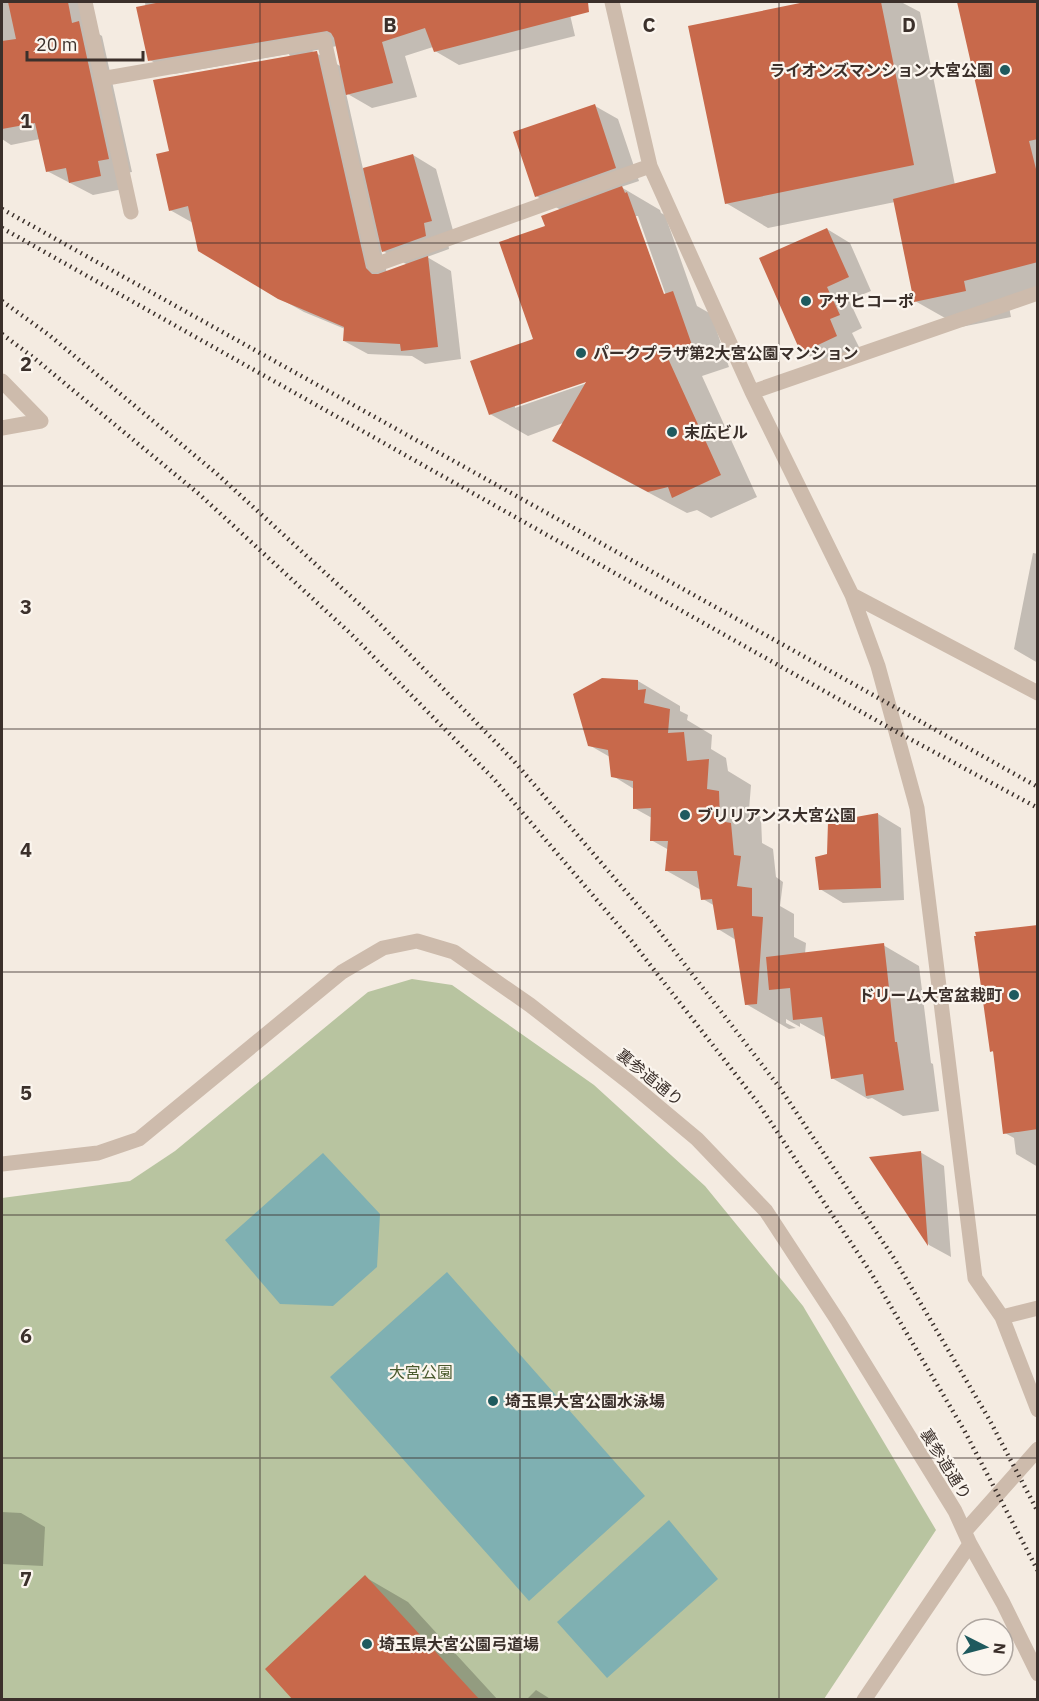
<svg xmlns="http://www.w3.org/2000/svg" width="1039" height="1701" font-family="'IBM Plex Sans','Noto Sans JP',sans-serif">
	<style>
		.green { fill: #b8c4a0 }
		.water { fill: #7fb0b2 }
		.shadow { fill: #0003; fill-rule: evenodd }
		.building { fill: #c8694b }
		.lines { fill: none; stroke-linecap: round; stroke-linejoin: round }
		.minor { stroke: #cdbbac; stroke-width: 15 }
		.rail { stroke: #3b302b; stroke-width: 4.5; stroke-dasharray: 1.5 4.5; stroke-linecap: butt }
		.grid { fill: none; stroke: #3b302b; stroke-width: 1.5; stroke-opacity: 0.55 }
		.poi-dot { fill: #1f5a5e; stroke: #fbf5ee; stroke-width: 2 }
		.labels { text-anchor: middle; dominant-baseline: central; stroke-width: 4.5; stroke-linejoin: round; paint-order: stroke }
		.poi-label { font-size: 16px; font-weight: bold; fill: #3b302b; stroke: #fbf5ee; text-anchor: start }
		.street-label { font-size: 16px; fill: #3b302b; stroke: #fbf5ee }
		.park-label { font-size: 16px; fill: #4a5a2e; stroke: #fbf5ee }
		.grid-label { font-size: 20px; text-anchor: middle; font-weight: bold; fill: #3b302b; stroke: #fbf5ee; stroke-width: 4.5; stroke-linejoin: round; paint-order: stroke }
	</style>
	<rect width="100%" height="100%" fill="#f4ebe1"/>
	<path class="green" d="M412,979l40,6 142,100 111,101 98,120 133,224 -112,169h-822v-501l128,-17 45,-30 193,-159z"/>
	<path class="water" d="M323,1153l57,61 -3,53 -44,39 -53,-2 -55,-64z
		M447,1272l198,224 -116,105 -199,-224z
		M669,1520l49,59 -111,99 -50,-56z"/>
	<path class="shadow" d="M2,2h86l6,29 8,5 30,136 -12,2 3,15 -30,6 -46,-24 -7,-32 -29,6 -9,-6z
		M145,2h422l8,34 -116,29 -24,-14 -2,-4 -28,9 12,41 -45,11 -26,-15 17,76 50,-14 23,14 18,65 -7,2 2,13 -22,8 24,14 10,88 -36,5 -13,-8 -44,-2 -24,-13 1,-12 -41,-17 -25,-14 -86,-75 -23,-13 1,-58 119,-95 -1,-3 -115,20 -24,-14zM337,46l5,21 -30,-16zM381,250l27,15 -21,8z
		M812,2h89l19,10 35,173 43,-11 -39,-172h79v297l-29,8 2,10 -50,10 -46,-26 -20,-99 -127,26 -42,-25 -37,-176z
		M595,106l23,13 21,62 -18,6 39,23 1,3 4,2 32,91 14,8 18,53 -27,9 55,121 -46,21 -14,-8 -10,3 -96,-51 -28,-39 -35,13 -38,-22 45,-74 12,-113 14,-17 -25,-14zM634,216h4l30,85 -3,1zM592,378l1,3 -78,27v-3z
		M827,229l23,14 21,48 -22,9 13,28 -10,5 8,16 -35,16 -23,-13z
		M1033,553l5,1v109l-24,-14z
		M638,681l42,25v5l8,4 -1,5 25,15 -1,14 15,9 2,13 23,14 -2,25 12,7 1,26 11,6 3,28 7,5 -3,24 14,8v23l12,6 -1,11 78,-9 36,21 12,97 2,1 6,47 -36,5 -31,-18 -4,1 -36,-21 -5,-40 -27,-15v4l-14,-8v4l10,5 -7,1 -43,-25 -10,-64 -18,-11 -3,-23 -12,-7 -2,-9 -34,-19 2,-21 -18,-10 1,-22 -18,-10v-19l-21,-13 -3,-19 -21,-12z
		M878,814l23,14 3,72 -61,3 -23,-14 9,-34z
		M1038,927v240l-22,-13 -2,-16 -9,-5 -11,-81 -3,-1z
		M920,1152l24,14 7,91 -22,-12 -58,-87z
		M2,1512l19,1 24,14 -2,39 -41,-2z
		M365,1577l43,25 90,98h-203z
		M536,1690l16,10h-26z"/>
	<path class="building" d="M8,2h60l4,21 7,-2 30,138 -11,2 3,15 -32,7 -3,-15 -20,4 -11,-49 -33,6v-88l14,-2z
		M161,2h427l1,10 -155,40 -9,-24 -43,14 11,41 -47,12 -12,-57 -3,-5 -4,-2 -179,30 -12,-54z
		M805,2h76l33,163 -189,39 -37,-178z
		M957,2h81v137l-9,2 9,36v85l-74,19 2,10 -52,11 -21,-103 103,-26z
		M317,51l49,217 6,6h6l50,-18 10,91 -37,4 -1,-7 -57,-3 1,-14 -66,-28 -80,-48 -10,-45 -19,5 -13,-57 13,-3 -16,-71z
		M595,104l21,64 -81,29 -22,-65z
		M413,154l19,67 -8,2 2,13 -44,16 -19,-84z
		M622,186l3,7 2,-1 37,102 9,-3 19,54 -26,9 55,121 -49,23 -4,-11 -20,5 -96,-51 34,-59 -97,33 -19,-54 63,-22 -34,-97 46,-16 -4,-10z
		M827,228l22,49 -22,10 13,28 -10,4 7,17 -36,17 -42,-95z
		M602,678l36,2v10l8,-1 -2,14 26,6 -2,24 16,-1 3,29 22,-2 -2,30 12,2 1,30 11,2 3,32 7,1 -4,30 15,2v28l11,1 -6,87 -12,1 -12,-77 -16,2 -5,-31 -11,1 -4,-29h-32l3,-30h-18l1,-33 -18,1v-28l-22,-4 -3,-27 -20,-4 -15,-52z
		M878,813l3,75 -62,2 -4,-33 12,-3 1,-32z
		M1038,925v204l-35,5 -10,-83 -3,1 -16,-116h2l-1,-4z
		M884,943l11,99h2l7,48 -38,6 -3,-22 -32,5 -9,-62 -29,3 -3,-32 -21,2 -3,-33z
		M921,1151l7,95 -59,-89z
		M365,1575l115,125h-187l-28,-31z"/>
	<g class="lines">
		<path class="minor" d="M85,2l46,210
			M612,2l38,164 102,226 100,203 26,71 39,142 58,470 27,39 36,93
			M101,79l223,-39 51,225 275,-99
			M2,381l39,40
			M752,392l286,-99
			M2,428l39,-7
			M852,595l186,98
			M2,1164l96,-11 41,-14 203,-167 41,-24 34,-7 37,11 76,53 100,78 67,56 69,72 72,110 117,190 15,33 -106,156
			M1002,1317l36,-9
			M965,1531l73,-82
			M970,1544l33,59 35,71"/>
		<path class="rail" d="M2,209l1036,578
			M2,228l895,504 141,76
			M2,301l47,34 167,138 153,140 144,147 139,162 128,166 115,172 94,159 49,93
			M2,334l32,24 165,136 151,139 143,145 137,161 128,164 113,170 93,157 74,141"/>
	</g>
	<path class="grid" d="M260,2v1698M520,2v1698M779,2v1698M2,243h1036M2,486h1036M2,729h1036M2,972h1036M2,1215h1036M2,1458h1036"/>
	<g class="poi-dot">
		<circle cx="1005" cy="70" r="6"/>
		<circle cx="806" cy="301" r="6"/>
		<circle cx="581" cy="353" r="6"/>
		<circle cx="672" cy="432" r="6"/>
		<circle cx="685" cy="815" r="6"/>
		<circle cx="1014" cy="995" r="6"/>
		<circle cx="493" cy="1401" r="6"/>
		<circle cx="367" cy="1644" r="6"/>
	</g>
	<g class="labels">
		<g class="poi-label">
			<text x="993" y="70" text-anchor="end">ライオンズマンション大宮公園</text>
			<text x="818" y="301">アサヒコーポ</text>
			<text x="593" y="353">パークプラザ第2大宮公園マンション</text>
			<text x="684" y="432">末広ビル</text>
			<text x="697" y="815">ブリリアンス大宮公園</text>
			<text x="1002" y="995" text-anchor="end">ドリーム大宮盆栽町</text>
			<text x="505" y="1401">埼玉県大宮公園水泳場</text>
			<text x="379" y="1644">埼玉県大宮公園弓道場</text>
		</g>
		<g class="street-label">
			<text transform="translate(650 1077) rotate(39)">裏参道通り</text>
			<text transform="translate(946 1464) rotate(58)">裏参道通り</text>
		</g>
		<g class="park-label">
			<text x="421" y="1372">大宮公園</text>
		</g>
	</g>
	<g class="grid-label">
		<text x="390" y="32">B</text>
		<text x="649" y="32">C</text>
		<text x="909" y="32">D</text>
		<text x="26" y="128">1</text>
		<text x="26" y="371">2</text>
		<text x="26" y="614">3</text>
		<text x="26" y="857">4</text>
		<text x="26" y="1100">5</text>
		<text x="26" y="1343">6</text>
		<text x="26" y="1586">7</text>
	</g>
	<rect width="1039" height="1701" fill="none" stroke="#3b302b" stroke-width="6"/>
	<g transform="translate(985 1647) rotate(96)"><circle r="28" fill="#fbf5ee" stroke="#aea6a0" stroke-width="1.5"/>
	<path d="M0-4.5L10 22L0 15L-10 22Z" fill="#1f5a5e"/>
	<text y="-9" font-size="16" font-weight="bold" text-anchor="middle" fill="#3b302b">N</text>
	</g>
	<path d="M27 51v9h116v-9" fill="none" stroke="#3b302b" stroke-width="3"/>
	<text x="36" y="51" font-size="18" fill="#3b302b" stroke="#fbf5ee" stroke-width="4.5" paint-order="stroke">20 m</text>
</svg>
